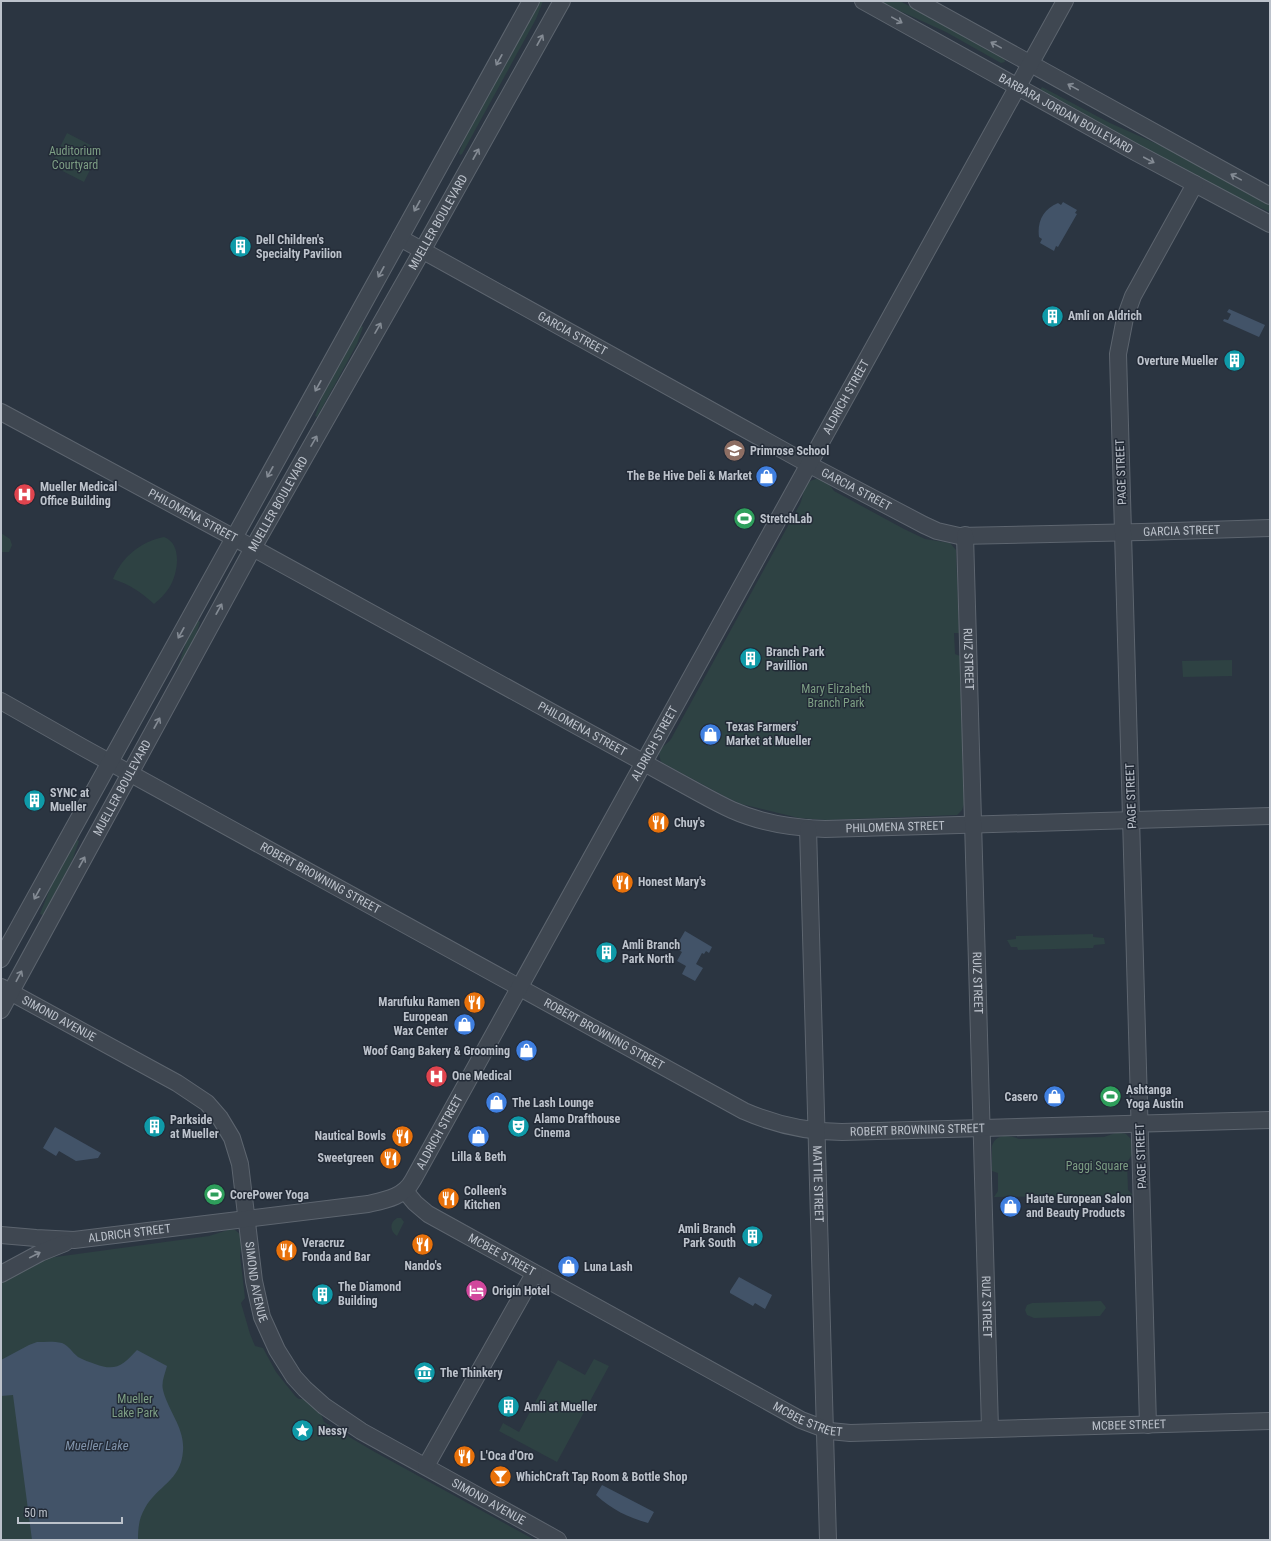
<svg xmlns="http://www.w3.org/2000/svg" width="1271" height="1541" font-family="'Roboto Condensed',sans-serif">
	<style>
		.green { fill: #2e4243 }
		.water { fill: #425368 }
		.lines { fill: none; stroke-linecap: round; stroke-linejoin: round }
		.minor-casing { stroke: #5d656f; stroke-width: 18 }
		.minor { stroke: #3f4751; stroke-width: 16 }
		.oneway { stroke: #848b94 }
		.labels { text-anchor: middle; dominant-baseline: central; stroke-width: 3; stroke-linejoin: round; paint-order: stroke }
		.street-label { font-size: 12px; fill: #bcc2cb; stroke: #232b37 }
		.park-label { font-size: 12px; fill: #7d9e84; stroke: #232b37 }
		.poi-label { font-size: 12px; font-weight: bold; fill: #bcc2cb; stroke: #232b37; text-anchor: start }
		.water-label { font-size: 13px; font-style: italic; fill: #8093aa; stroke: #232b37 }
	</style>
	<rect width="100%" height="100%" fill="#2b3541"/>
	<path class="green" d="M539,1h4l-7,18 -74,135 -2,1 -1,-2 11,-29z
		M878,1h22l104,57 1,4 -4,1 -55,-31z
		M1042,87l68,36 54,24 106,58v7l-32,-14 -28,-14 -168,-92 -2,-2z
		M67,133l33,17 -16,32 -33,-17z
		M360,325l3,2 -6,17 -40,73 -2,-1 10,-27z
		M816,479c8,0 14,6 18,12l70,38 21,10 25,4 6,7 3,83h-5l1,21 5,2 4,148 -2,6 -5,5 -131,5 -27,-2 -58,-14 -15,-7 -65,-35c-5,-15 3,-14 10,-23l129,-235c5,-11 2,-22 16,-25z
		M1,533l9,6 2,6 -3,7h-8z
		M164,537c19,7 14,37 5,51 -4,6 -9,11 -15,16 -14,-13 -24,-19 -41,-25 9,-22 27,-37 51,-42z
		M197,620l3,2c-4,13 -15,41 -24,50l10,-29z
		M1232,660v16l-49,1 -1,-16z
		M76,839l3,2 -7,20 -29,54 -3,-1 11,-28z
		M1093,934v3l11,1 1,6 -11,1 -1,3 -75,2 -1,-3h-6l-4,-7 9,-1v-3z
		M1118,1132l8,2 6,6v15l-5,7 1,28 5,5 -139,2 4,-6v-18l-6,-2v-25c4,-13 17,-11 27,-7l85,-2z
		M397,1218h4l3,4 -7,14c-7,-5 -8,-13 0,-18z
		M231,1229l4,1 6,5 1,7 -2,13 5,43 -4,5 9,31 5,12 8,2 13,24 20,25 3,2h6l15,12 4,11 49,29 162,89h-534v-258l4,-4 36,-19 168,-23z
		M1101,1301l4,5 1,2 -6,8 -66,2 -7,-3 -2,-5 2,-5 5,-2z
		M594,1359l15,7 -52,96 -58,-31 4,-8 16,9 39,-72 27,15z"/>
	<path class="water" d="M1063,202l14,8 -2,3 2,1 -19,33 -2,-1 -2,5 -14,-8 2,-4 -3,-2c-2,-15 4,-28 19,-34l3,2z
		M1229,309l36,16 -6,12 -36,-16 1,-2 4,1 3,-6 -4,-2z
		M685,931l27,16 -3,6 -3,-2 -2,3 -2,-1 -6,11 7,4 -8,13 -13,-7 4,-8 -9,-5 5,-9 -7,-4z
		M55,1127l46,26 -3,5 -22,3 -17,-10 -3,5 -13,-8z
		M739,1277l33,18 -7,14 -10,-6 -2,3 -23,-13v-2z
		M37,1342c8,0 17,-1 25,1 7,3 10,9 16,14 5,3 12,5 17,7 21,8 28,1 42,-14l30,16c-2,8 -6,16 -4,24 5,21 22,38 20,61 -2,30 -26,35 -38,57 -6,10 -7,20 -7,32h-106l-19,-145 -12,1v-36l28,-15z
		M602,1485l52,27 -6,11c-20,-6 -36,-13 -52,-28z"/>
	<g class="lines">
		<defs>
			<g id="minor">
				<path id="s1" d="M863,1l272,151 135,72"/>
				<path d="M917,1l353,195"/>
				<path id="s2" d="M400,238l408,226 116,61 13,6 22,5 183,-4 128,-4"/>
				<path id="s3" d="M1,412l252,136 446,245c11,6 22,12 33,17 29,13 62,18 93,19l445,-13"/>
				<path id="s4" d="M965,535l25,894"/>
				<path id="s5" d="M1,701l81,46 662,364c32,14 63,21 98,21l428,-12"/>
				<path id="s6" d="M808,828l20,712"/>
				<path d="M1,959l530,-958"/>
				<path id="s7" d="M1,987l176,96 30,20 13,15 12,20 8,26 14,117 8,36 15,33 17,27 11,12 19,17 37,25 197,109"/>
				<path id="s8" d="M1,1010l252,-462 169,-297 140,-250"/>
				<path id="s9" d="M405,1191l10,12 13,11 373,206 29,11 20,2 420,-12"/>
				<path id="s10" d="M1,1235l35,3 38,2 294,-36c18,-4 36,-7 45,-24l652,-1179"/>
				<path d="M1,1274l39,-21 25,-10"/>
				<path d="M1148,1425l-30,-1071 7,-36 8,-22 62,-112"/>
				<path d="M426,1466l108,-192"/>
			</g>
		</defs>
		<use href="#minor" class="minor-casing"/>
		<use href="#minor" class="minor"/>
	</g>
	<defs><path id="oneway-shaft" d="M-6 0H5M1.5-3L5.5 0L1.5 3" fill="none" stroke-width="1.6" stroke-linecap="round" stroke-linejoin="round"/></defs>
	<g class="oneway">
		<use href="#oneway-shaft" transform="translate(897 20) rotate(29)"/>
		<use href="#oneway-shaft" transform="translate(540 40) rotate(-61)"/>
		<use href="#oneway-shaft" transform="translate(996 45) rotate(-151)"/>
		<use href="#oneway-shaft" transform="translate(499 60) rotate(119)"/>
		<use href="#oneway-shaft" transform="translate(1073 87) rotate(-151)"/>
		<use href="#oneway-shaft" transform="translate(476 154) rotate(-61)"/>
		<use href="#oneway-shaft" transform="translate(1149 160) rotate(28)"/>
		<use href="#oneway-shaft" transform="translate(1236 177) rotate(-151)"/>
		<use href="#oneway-shaft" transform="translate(417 206) rotate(119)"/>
		<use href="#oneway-shaft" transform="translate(381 272) rotate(119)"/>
		<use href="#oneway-shaft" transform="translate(378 328) rotate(-60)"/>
		<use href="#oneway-shaft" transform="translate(318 386) rotate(119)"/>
		<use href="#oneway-shaft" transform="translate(314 441) rotate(-60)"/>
		<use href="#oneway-shaft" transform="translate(270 472) rotate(119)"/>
		<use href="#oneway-shaft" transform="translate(219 609) rotate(-61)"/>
		<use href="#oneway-shaft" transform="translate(181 633) rotate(119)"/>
		<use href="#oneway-shaft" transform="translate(157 723) rotate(-61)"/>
		<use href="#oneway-shaft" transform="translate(82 862) rotate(-61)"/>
		<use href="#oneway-shaft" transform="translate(37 894) rotate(119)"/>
		<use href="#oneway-shaft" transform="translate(19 976) rotate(-62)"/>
		<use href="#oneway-shaft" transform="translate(35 1255) rotate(-27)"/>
	</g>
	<defs>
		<symbol id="building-disc" viewBox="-11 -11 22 22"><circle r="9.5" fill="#0f9aa8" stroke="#232b37"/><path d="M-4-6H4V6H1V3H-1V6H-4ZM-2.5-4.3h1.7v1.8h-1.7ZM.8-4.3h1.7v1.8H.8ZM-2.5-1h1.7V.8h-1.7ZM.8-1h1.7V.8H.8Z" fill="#fff"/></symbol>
		<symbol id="school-disc" viewBox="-11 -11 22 22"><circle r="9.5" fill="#8d6e63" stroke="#232b37"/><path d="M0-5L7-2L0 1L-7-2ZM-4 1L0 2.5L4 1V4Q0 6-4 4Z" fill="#fff"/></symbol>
		<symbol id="shop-disc" viewBox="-11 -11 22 22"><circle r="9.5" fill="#3f7fe0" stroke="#232b37"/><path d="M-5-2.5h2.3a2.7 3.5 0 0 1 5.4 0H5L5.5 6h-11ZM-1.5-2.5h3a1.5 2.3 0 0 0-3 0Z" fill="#fff"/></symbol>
		<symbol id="hospital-disc" viewBox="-11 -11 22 22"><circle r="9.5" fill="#e0444e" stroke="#232b37"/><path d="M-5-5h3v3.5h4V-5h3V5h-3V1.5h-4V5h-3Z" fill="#fff"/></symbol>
		<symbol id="stadium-disc" viewBox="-11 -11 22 22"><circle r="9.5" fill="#2e9e5b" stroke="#232b37"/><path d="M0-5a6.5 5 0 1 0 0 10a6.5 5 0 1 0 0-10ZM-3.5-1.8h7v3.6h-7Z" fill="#fff"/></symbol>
		<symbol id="restaurant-disc" viewBox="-11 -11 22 22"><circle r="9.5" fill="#e8710a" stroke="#232b37"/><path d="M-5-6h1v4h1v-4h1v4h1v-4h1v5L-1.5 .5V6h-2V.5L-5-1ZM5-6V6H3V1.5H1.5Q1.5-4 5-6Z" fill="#fff"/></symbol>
		<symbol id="theatre-disc" viewBox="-11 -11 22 22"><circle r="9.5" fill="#0f9aa8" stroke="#232b37"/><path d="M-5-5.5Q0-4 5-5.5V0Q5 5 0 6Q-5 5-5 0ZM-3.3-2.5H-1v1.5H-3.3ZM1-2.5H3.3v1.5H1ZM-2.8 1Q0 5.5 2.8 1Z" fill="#fff"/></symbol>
		<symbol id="hotel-disc" viewBox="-11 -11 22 22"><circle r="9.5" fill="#d1479c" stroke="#232b37"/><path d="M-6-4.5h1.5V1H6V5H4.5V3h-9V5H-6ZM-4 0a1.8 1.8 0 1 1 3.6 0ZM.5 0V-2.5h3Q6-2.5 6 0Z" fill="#fff"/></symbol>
		<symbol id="museum-disc" viewBox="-11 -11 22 22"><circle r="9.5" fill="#0f9aa8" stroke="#232b37"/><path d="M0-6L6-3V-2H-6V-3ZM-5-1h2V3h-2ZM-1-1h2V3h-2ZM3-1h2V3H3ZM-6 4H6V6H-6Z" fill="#fff"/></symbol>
		<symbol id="sight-disc" viewBox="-11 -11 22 22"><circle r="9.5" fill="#0f9aa8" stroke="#232b37"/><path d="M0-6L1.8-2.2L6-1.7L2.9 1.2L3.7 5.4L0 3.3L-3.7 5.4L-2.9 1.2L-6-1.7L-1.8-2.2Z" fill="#fff"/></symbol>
		<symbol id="bar-disc" viewBox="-11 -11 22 22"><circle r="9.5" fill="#e8710a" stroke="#232b37"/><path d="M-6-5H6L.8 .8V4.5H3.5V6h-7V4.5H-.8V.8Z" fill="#fff"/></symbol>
	</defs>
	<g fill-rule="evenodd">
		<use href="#building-disc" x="228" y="234" width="25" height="25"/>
		<use href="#building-disc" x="1040" y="304" width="25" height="25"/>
		<use href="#building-disc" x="1222" y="348" width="25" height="25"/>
		<use href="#school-disc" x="722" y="438" width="25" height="25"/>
		<use href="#shop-disc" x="754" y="464" width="25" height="25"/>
		<use href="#hospital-disc" x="12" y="482" width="25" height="25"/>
		<use href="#stadium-disc" x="732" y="506" width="25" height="25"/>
		<use href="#building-disc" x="738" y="646" width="25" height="25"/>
		<use href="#shop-disc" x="698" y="722" width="25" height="25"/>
		<use href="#building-disc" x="22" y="788" width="25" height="25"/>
		<use href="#restaurant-disc" x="646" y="810" width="25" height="25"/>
		<use href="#restaurant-disc" x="610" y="870" width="25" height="25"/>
		<use href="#building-disc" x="594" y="940" width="25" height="25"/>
		<use href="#restaurant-disc" x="462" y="990" width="25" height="25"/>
		<use href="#shop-disc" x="452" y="1012" width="25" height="25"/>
		<use href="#shop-disc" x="514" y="1038" width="25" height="25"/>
		<use href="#hospital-disc" x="424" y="1064" width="25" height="25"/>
		<use href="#shop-disc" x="1042" y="1084" width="25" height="25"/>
		<use href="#stadium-disc" x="1098" y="1084" width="25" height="25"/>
		<use href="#shop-disc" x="484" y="1090" width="25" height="25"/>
		<use href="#theatre-disc" x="506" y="1114" width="25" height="25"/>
		<use href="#building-disc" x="142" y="1114" width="25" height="25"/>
		<use href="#restaurant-disc" x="390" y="1124" width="25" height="25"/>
		<use href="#shop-disc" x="466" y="1124" width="25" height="25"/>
		<use href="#restaurant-disc" x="378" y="1146" width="25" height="25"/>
		<use href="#stadium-disc" x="202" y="1182" width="25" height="25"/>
		<use href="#restaurant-disc" x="436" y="1186" width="25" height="25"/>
		<use href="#shop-disc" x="998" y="1194" width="25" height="25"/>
		<use href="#building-disc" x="740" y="1224" width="25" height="25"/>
		<use href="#restaurant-disc" x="410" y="1232" width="25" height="25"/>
		<use href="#restaurant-disc" x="274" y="1238" width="25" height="25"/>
		<use href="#shop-disc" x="556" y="1254" width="25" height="25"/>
		<use href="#hotel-disc" x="464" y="1278" width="25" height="25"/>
		<use href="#building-disc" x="310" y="1282" width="25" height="25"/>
		<use href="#museum-disc" x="412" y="1360" width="25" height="25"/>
		<use href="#building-disc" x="496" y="1394" width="25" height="25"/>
		<use href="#sight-disc" x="290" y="1418" width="25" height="25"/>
		<use href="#restaurant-disc" x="452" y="1444" width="25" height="25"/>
		<use href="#bar-disc" x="488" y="1464" width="25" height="25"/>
	</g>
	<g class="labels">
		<g class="street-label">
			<text stroke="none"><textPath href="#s1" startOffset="232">BARBARA JORDAN BOULEVARD</textPath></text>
			<text stroke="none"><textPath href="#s8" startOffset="901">MUELLER BOULEVARD</textPath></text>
			<text stroke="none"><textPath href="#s2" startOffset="197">GARCIA STREET</textPath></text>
			<text stroke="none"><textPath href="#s10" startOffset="1317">ALDRICH STREET</textPath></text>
			<text transform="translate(1121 472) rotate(-92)">PAGE STREET</text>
			<text stroke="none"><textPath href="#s2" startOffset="521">GARCIA STREET</textPath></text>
			<text stroke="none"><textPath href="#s8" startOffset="577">MUELLER BOULEVARD</textPath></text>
			<text stroke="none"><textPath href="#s3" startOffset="218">PHILOMENA STREET</textPath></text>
			<text stroke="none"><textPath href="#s2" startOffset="857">GARCIA STREET</textPath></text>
			<text stroke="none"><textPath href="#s4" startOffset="124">RUIZ STREET</textPath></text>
			<text stroke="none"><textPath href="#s3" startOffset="662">PHILOMENA STREET</textPath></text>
			<text stroke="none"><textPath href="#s10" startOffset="921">ALDRICH STREET</textPath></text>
			<text stroke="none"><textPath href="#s8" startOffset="253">MUELLER BOULEVARD</textPath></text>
			<text transform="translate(1131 796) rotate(-92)">PAGE STREET</text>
			<text stroke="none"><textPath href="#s3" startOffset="998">PHILOMENA STREET</textPath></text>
			<text stroke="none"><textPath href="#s5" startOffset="365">ROBERT BROWNING STREET</textPath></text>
			<text stroke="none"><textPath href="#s4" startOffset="448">RUIZ STREET</textPath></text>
			<text stroke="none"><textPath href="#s7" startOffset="66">SIMOND AVENUE</textPath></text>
			<text stroke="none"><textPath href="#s5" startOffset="689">ROBERT BROWNING STREET</textPath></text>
			<text stroke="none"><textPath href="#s5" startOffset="1025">ROBERT BROWNING STREET</textPath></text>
			<text stroke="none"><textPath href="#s10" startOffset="477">ALDRICH STREET</textPath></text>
			<text transform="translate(1141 1156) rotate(-92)">PAGE STREET</text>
			<text stroke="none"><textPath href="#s6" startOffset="356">MATTIE STREET</textPath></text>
			<text stroke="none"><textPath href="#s10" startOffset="129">ALDRICH STREET</textPath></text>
			<text stroke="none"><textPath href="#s9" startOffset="117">MCBEE STREET</textPath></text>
			<text stroke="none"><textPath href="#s7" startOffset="426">SIMOND AVENUE</textPath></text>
			<text stroke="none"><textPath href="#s4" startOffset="772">RUIZ STREET</textPath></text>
			<text stroke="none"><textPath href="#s9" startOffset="465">MCBEE STREET</textPath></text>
			<text stroke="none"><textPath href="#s9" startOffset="789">MCBEE STREET</textPath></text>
			<text stroke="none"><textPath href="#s7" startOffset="762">SIMOND AVENUE</textPath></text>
		</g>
		<g class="park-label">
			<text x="75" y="151">Auditorium<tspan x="75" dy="14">Courtyard</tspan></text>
			<text x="836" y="689">Mary Elizabeth<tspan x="836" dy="14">Branch Park</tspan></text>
			<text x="1097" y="1166">Paggi Square</text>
			<text x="135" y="1399">Mueller<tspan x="135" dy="14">Lake Park</tspan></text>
		</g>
		<g class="poi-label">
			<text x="256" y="240">Dell Children's<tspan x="256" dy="14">Specialty Pavilion</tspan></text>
			<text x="1068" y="316">Amli on Aldrich</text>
			<text x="1218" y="361" text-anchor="end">Overture Mueller</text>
			<text x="750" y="451">Primrose School</text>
			<text x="752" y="476" text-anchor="end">The Be Hive Deli &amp; Market</text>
			<text x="40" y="487">Mueller Medical<tspan x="40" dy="14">Office Building</tspan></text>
			<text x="760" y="519">StretchLab</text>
			<text x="766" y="652">Branch Park<tspan x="766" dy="14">Pavillion</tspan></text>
			<text x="726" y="727">Texas Farmers'<tspan x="726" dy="14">Market at Mueller</tspan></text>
			<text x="50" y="793">SYNC at<tspan x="50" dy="14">Mueller</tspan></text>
			<text x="674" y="823">Chuy's</text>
			<text x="638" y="882">Honest Mary's</text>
			<text x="622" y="945">Amli Branch<tspan x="622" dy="14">Park North</tspan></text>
			<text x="460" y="1002" text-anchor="end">Marufuku Ramen</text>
			<text x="448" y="1017" text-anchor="end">European<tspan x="448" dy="14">Wax Center</tspan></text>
			<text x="510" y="1051" text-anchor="end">Woof Gang Bakery &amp; Grooming</text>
			<text x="452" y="1076">One Medical</text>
			<text x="1126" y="1090">Ashtanga<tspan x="1126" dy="14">Yoga Austin</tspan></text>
			<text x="1038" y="1097" text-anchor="end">Casero</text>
			<text x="512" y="1103">The Lash Lounge</text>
			<text x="534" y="1119">Alamo Drafthouse<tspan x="534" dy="14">Cinema</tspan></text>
			<text x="170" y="1120">Parkside<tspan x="170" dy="14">at Mueller</tspan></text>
			<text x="386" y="1136" text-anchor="end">Nautical Bowls</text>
			<text x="479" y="1157" text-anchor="middle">Lilla &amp; Beth</text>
			<text x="374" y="1158" text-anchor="end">Sweetgreen</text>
			<text x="464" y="1191">Colleen's<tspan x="464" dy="14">Kitchen</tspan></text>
			<text x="230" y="1195">CorePower Yoga</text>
			<text x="1026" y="1199">Haute European Salon<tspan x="1026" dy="14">and Beauty Products</tspan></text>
			<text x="736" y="1229" text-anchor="end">Amli Branch<tspan x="736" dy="14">Park South</tspan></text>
			<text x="302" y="1243">Veracruz<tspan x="302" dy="14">Fonda and Bar</tspan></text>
			<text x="423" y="1266" text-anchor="middle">Nando's</text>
			<text x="584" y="1267">Luna Lash</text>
			<text x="338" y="1287">The Diamond<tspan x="338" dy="14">Building</tspan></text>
			<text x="492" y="1291">Origin Hotel</text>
			<text x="440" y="1373">The Thinkery</text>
			<text x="524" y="1407">Amli at Mueller</text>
			<text x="318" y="1431">Nessy</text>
			<text x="480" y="1456">L'Oca d'Oro</text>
			<text x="516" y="1477">WhichCraft Tap Room &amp; Bottle Shop</text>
		</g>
		<g class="water-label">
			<text x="97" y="1445">Mueller Lake</text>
		</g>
	</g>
	<rect width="1271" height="1541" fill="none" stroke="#bcc2cb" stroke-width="4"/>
	<path d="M18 1517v6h104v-6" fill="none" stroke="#bcc2cb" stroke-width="2"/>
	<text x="24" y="1517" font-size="12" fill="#bcc2cb" stroke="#232b37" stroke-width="3" paint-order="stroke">50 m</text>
</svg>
